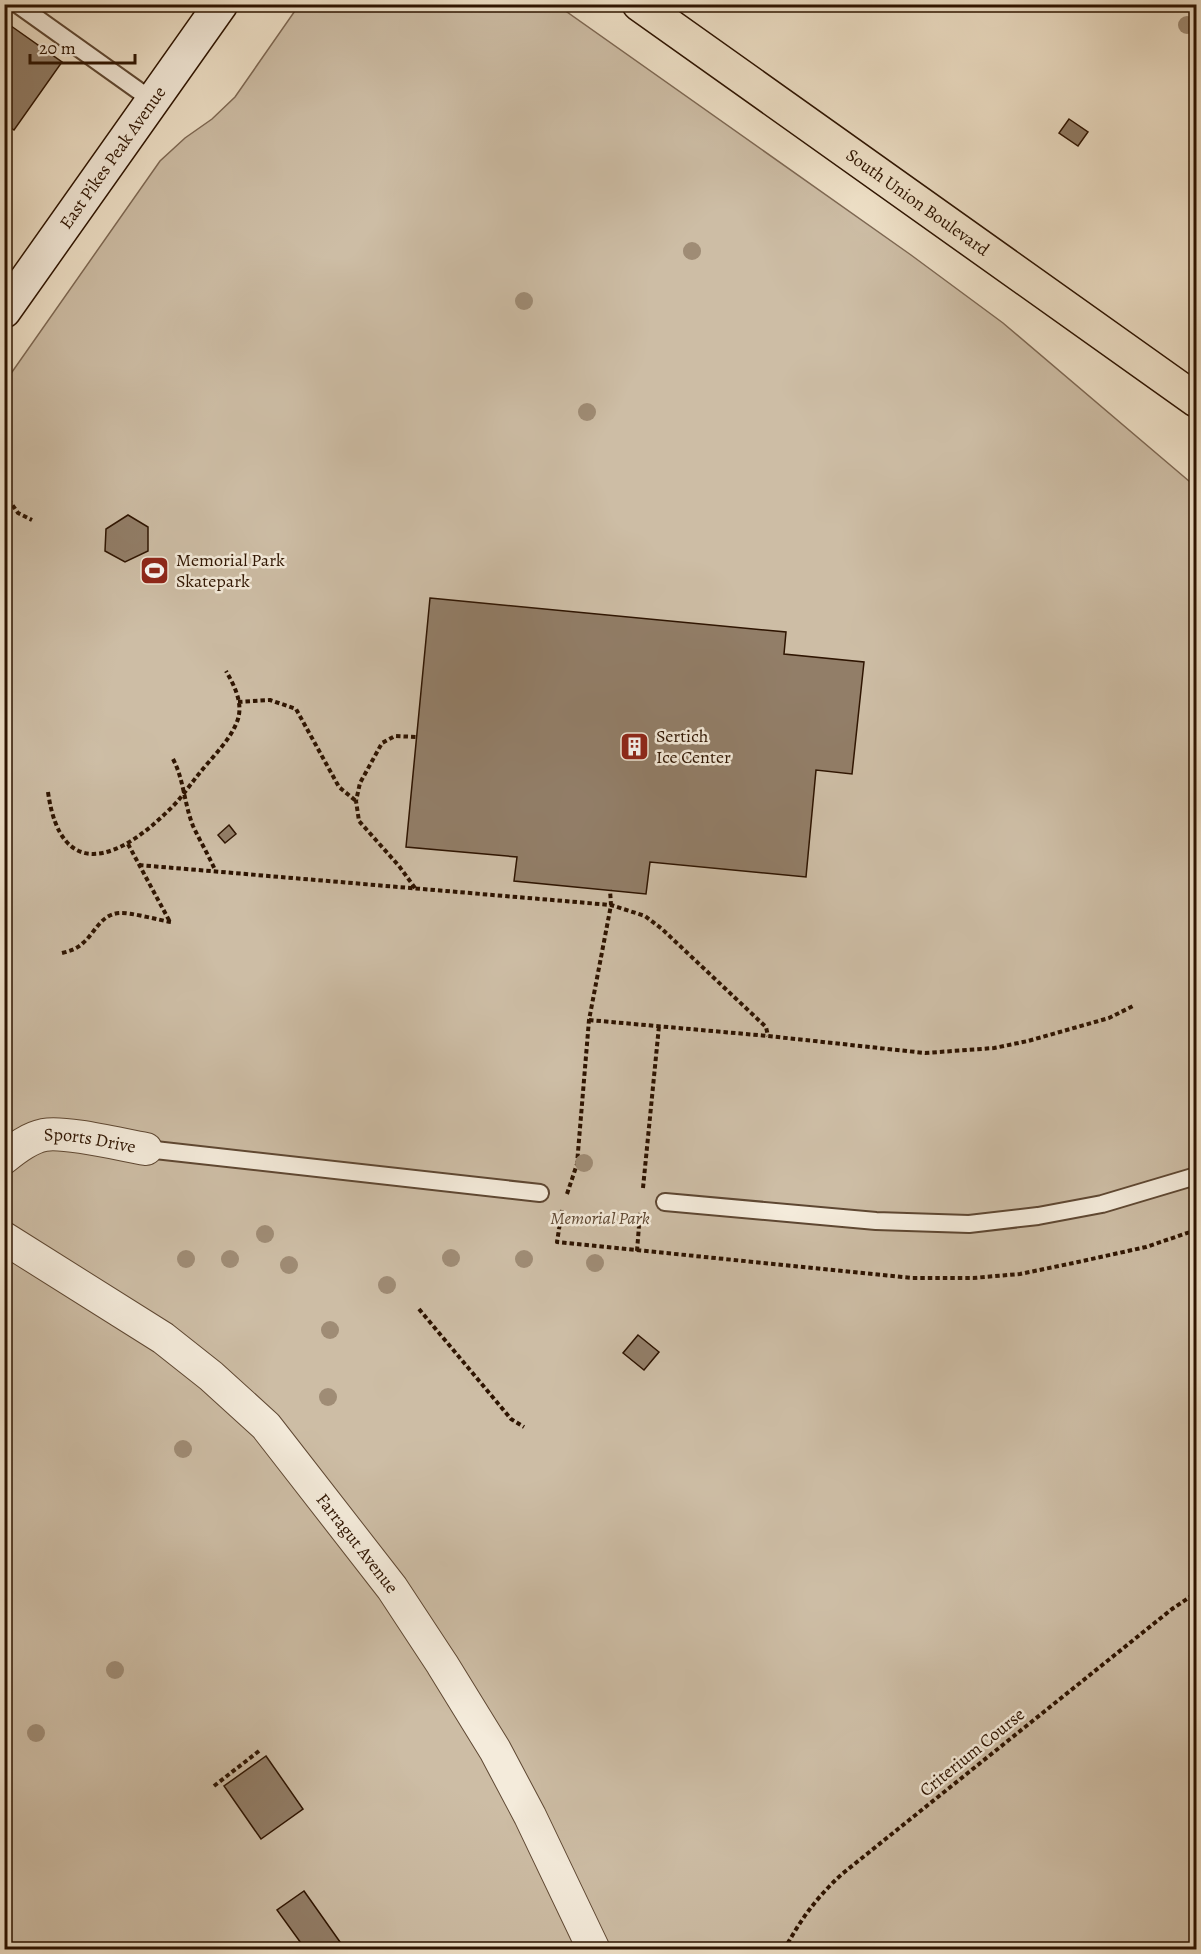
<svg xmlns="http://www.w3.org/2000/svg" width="1201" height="1954" font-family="Alegreya,serif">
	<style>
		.park { fill: #cdbda5; stroke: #7e6853; stroke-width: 1.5 }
		.building { fill: #927e68; stroke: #2e1401; stroke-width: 1.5 }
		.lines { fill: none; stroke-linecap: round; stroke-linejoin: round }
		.lane-casing { stroke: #5e4732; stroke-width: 20 }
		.street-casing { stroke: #5e4732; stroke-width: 34 }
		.secondary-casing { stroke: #2e1401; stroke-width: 36 }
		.primary-casing { stroke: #2e1401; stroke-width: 36 }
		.path { stroke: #2e1401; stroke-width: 4; stroke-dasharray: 4.5 3; stroke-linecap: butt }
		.lane { stroke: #f4ebdb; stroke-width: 16 }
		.street { stroke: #f4ebdb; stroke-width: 32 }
		.secondary { stroke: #f4ebdb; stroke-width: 33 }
		.primary { stroke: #eee0c7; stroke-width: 33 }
		.tree { fill: #9f8c75 }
		.labels { text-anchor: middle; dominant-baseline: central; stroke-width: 5; stroke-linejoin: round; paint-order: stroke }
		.street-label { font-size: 18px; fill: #2e1401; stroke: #f4ebdb }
		.poi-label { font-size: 18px; fill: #2e1401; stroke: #f4ebdb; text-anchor: start }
		.park-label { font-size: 18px; font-style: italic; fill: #5e4732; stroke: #f4ebdb }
	</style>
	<rect width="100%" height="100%" fill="#eee0c7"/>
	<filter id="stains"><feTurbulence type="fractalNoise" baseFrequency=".00333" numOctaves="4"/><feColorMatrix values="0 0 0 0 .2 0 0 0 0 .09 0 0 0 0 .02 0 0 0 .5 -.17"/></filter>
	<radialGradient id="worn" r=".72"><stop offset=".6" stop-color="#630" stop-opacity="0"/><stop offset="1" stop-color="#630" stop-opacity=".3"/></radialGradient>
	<path class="park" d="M299,5h258l354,250 92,68 193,164v1462h-1191v-1567l155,-221 25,-23 27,-19 23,-22z"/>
	<path class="building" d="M4,21l58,41 -48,68 -10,-7z
		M1069,119l19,13 -10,14 -19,-13z
		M128,515l20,12v24l-23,11 -20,-11 1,-22z
		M430,598l356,34 -2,22 80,8 -12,112 -36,-4 -10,107 -156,-15 -4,32 -132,-13 3,-24 -111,-10z
		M229,825l7,9 -11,9 -7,-8z
		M638,1335l21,17 -15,18 -21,-17z
		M266,1756l37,53 -42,30 -37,-53z
		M304,1891l41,58v1h-39l-29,-40z"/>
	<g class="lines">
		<defs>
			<path id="lane" d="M17,4l136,97
				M146,1149l394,44
				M665,1202l211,19 93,3 69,-8 64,-12 94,-28"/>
			<g id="street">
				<path id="s1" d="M4,1158c12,-10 25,-20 40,-23 22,-4 78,10 102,14"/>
				<path id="s2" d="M4,1238l159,100 48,38 55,50 126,162 50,76 53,86 35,66 64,134"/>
			</g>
			<g id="secondary">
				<path id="s3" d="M4,311l217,-307"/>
			</g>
			<g id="primary">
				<path id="s4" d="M639,4l557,396"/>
			</g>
		</defs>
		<use href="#lane" class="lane-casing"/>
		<use href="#street" class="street-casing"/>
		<use href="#secondary" class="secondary-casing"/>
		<use href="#primary" class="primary-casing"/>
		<path class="path" d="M4,493l14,20 14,7
			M238,702l32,-2 26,9 43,78 17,14
			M173,759c11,21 11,44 20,67 7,15 16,30 23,46
			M48,792c13,93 73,66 121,18 11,-10 20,-24 29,-35 14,-18 33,-35 40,-56 5,-17 -4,-34 -12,-48
			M128,844l42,78
			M139,865l472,40 34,11 17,13 104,98 2,9
			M415,888l-16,-22 -40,-45 -3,-20 4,-18 22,-40 13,-7 21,1
			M62,953c8,-2 15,-4 21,-10 12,-10 17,-28 36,-30 11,-1 39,7 52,9
			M589,1020l179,16 157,17 69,-5 34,-7 81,-23 24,-12
			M643,1188l16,-162
			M567,1194l10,-30 12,-144 22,-115 -1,-15
			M562,1210l-5,32 355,36h61l47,-4 58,-12 68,-15 50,-17
			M637,1251l3,-38
			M419,1309l92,110 13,8
			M214,1786l45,-35
			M784,1950c17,-31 32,-52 58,-76l330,-265 24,-16"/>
		<use href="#lane" class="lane"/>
		<use href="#street" class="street"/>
		<use href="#secondary" class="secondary"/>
		<use href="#primary" class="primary"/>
	</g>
	<g class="tree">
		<circle cx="1187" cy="25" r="9"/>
		<circle cx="692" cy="251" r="9"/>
		<circle cx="524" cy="301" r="9"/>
		<circle cx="587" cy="412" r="9"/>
		<circle cx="584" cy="1163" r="9"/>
		<circle cx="265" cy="1234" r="9"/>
		<circle cx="451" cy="1258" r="9"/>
		<circle cx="186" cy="1259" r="9"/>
		<circle cx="230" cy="1259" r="9"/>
		<circle cx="524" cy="1259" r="9"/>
		<circle cx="595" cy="1263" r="9"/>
		<circle cx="289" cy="1265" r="9"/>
		<circle cx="387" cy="1285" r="9"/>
		<circle cx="330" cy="1330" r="9"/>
		<circle cx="328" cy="1397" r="9"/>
		<circle cx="183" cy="1449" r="9"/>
		<circle cx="115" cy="1670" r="9"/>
		<circle cx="36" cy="1733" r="9"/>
	</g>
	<defs>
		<symbol id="stadium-square" viewBox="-11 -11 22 22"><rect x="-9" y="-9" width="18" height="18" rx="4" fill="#8f2418" stroke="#f4ebdb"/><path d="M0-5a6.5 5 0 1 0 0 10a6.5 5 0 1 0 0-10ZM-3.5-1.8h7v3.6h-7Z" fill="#fff"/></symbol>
		<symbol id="building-square" viewBox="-11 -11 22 22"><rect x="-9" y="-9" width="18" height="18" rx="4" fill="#8f2418" stroke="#f4ebdb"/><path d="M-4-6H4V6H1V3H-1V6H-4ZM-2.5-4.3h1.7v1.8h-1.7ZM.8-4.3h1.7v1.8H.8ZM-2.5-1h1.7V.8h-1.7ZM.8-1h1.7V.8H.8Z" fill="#fff"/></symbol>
	</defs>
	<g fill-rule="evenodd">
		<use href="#stadium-square" x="138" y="554" width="33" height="33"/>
		<use href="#building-square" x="618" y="730" width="33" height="33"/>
	</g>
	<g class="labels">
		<g class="street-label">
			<text stroke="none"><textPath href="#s3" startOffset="188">East Pikes Peak Avenue</textPath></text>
			<text stroke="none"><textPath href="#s4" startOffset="342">South Union Boulevard</textPath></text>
			<text stroke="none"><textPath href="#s1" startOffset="93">Sports Drive</textPath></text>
			<text stroke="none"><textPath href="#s2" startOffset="472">Farragut Avenue</textPath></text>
			<text transform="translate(972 1752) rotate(-39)">Criterium Course</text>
		</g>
		<g class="poi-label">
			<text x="176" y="560">Memorial Park<tspan x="176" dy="21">Skatepark</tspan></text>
			<text x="656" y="736">Sertich<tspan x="656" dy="21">Ice Center</tspan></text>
		</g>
		<g class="park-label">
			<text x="600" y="1218">Memorial Park</text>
		</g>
	</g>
	<rect width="1201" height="1954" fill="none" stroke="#eee0c7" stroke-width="24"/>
	<rect x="6" y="6" width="1189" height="1942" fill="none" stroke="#2e1401" stroke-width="3"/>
	<rect x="12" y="12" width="1177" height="1930" fill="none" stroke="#2e1401" stroke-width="1.5"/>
	<path d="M30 54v9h105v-9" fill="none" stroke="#2e1401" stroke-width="3"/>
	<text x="39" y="54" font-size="18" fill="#2e1401" stroke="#f4ebdb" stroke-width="4.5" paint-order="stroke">20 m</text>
	<rect width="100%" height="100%" filter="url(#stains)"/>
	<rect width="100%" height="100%" fill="url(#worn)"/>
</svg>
